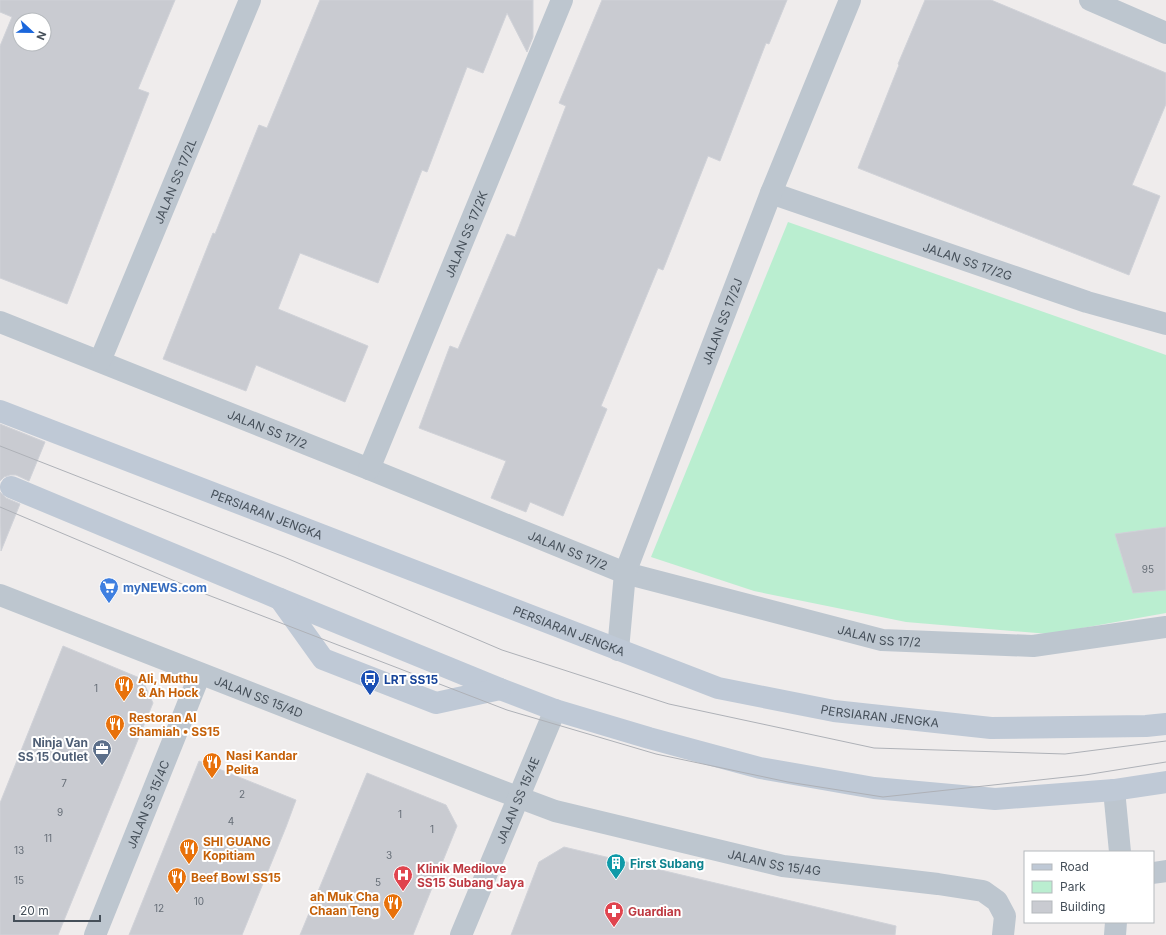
<svg xmlns="http://www.w3.org/2000/svg" width="1166" height="935" font-family="Inter,sans-serif">
	<style>
		.green { fill: #baeed0 }
		.building { fill: #c9cbd1; stroke: #d0d2d8; fill-rule: evenodd }
		.lines { fill: none; stroke-linecap: round; stroke-linejoin: round }
		.minor { stroke: #bdc6cf; stroke-width: 22 }
		.tertiary { stroke: #bdc6cf; stroke-width: 22 }
		.secondary { stroke: #bfc9d6; stroke-width: 22 }
		.tram { stroke: #aeb1b7; stroke-width: 1 }
		.labels { text-anchor: middle; dominant-baseline: central; stroke-width: 4; stroke-linejoin: round; paint-order: stroke }
		.number-label { font-size: 10px; fill: #666e77 }
		.street-label { font-size: 12px; fill: #454f59; stroke: #fff }
		.shop-label { font-size: 12px; font-weight: bold; fill: #366cbe; stroke: #fff; text-anchor: start }
		.food-label { font-size: 12px; font-weight: bold; fill: #c56008; stroke: #fff; text-anchor: start }
		.transit-label { font-size: 12px; font-weight: bold; fill: #164399; stroke: #fff; text-anchor: start }
		.service-label { font-size: 12px; font-weight: bold; fill: #4e5e75; stroke: #fff; text-anchor: end }
		.culture-label { font-size: 12px; font-weight: bold; fill: #0d838f; stroke: #fff; text-anchor: start }
		.health-label { font-size: 12px; font-weight: bold; fill: #be3a42; stroke: #fff; text-anchor: start }
	</style>
	<rect width="100%" height="100%" fill="#efecec"/>
	<path class="green" d="M788,222l378,133v258l-117,21 -143,-12 -152,-31 -103,-34z"/>
	<path class="building" d="M0,0h175l-37,89 11,4 -82,211 -67,-26v-232l12,-29 -12,-5zM20,20h24v24h-24z
		M320,0h213v37l-6,15 -20,-39 -24,60 -16,-6 -40,105 -5,-2 -44,113 -78,-30 -22,56 90,37 -23,56 -89,-37 -10,26 -83,-32 50,-126 2,1 44,-109 8,3z
		M602,0h185l-18,44 -3,-1 -46,118 -12,-5 -45,114 -5,-2 -57,138 6,3 -44,107 -33,-14 -4,10 -35,-14 15,-37 -87,-33 31,-82 8,3 49,-115 8,3 51,-131 -7,-3z
		M925,0h66l175,73v31l-34,81 28,11 -31,79 -271,-107 41,-103 -1,-1z
		M0,424l45,18 -16,39 -13,-6h-6l-6,2 -4,4z
		M0,492l6,6 14,6 -19,47z
		M1166,527v63l-33,3 -18,-59z
		M63,646l79,33 11,24 -95,232h-58v-132z
		M199,761l97,39 -10,27 -44,108h-113z
		M367,773l79,32 11,21 -44,109h-113z
		M564,847l332,79 -1,9h-384l28,-73z"/>
	<g class="lines">
		<g class="minor">
			<path d="M1090,0l76,33"/>
			<path id="s1" d="M771,193l316,109 79,22"/>
			<path id="s2" d="M0,322l369,147 256,104 257,67 151,6 133,-19"/>
			<path id="s3" d="M100,361l150,-361"/>
			<path id="s4" d="M369,469l193,-469"/>
			<path id="s5" d="M0,595l491,192 64,24 228,55 155,18 45,7 14,10 8,15 -2,19"/>
			<path id="s6" d="M618,650l7,-77 146,-380 79,-193"/>
			<path d="M1153,873l13,-2"/>
			<path id="s7" d="M95,935l105,-261"/>
			<path id="s8" d="M461,935l94,-225"/>
		</g>
		<path class="tertiary" d="M1114,790l6,62
			M1115,935l1,-13"/>
		<g class="secondary">
			<path id="s9" d="M0,411l718,277 116,23 157,17 155,-2 20,-2"/>
			<path d="M11,487l269,112 220,90 55,21 94,28 111,30 114,20 121,11 119,-9 52,-8"/>
			<path d="M280,599l43,60 113,44 64,-14"/>
		</g>
		<path class="tram" d="M0,446l284,111 218,93 167,54 205,44 191,6 101,-13
			M0,507l208,88 299,115 149,44 132,28 95,15 202,-22 81,-13"/>
	</g>
	<defs>
		<symbol id="supermarket-pin" viewBox="-11 -11 22 30"><path d="M0 17L-7.5 6A9.5 9.5 0 1 1 7.5 6Z" fill="#3f7fe0" stroke="#fff"/><path d="M-6-5.5h2.5l.6 2H6L4.5 2H-2.5L-4.4-4H-6ZM-1.5 3.2a1.3 1.3 0 1 0 .1 0ZM3 3.2a1.3 1.3 0 1 0 .1 0Z" fill="#fff"/></symbol>
		<symbol id="bus-pin" viewBox="-11 -11 22 30"><path d="M0 17L-7.5 6A9.5 9.5 0 1 1 7.5 6Z" fill="#1a4fb4" stroke="#fff"/><path d="M-5-6H5V4H4V6H2V4H-2V6H-4V4H-5ZM-3.5-4V0h7V-4ZM-3.5 1.2v1.5H-2V1.2ZM2 1.2v1.5H3.5V1.2Z" fill="#fff"/></symbol>
		<symbol id="restaurant-pin" viewBox="-11 -11 22 30"><path d="M0 17L-7.5 6A9.5 9.5 0 1 1 7.5 6Z" fill="#e8710a" stroke="#fff"/><path d="M-5-6h1v4h1v-4h1v4h1v-4h1v5L-1.5 .5V6h-2V.5L-5-1ZM5-6V6H3V1.5H1.5Q1.5-4 5-6Z" fill="#fff"/></symbol>
		<symbol id="office-pin" viewBox="-11 -11 22 30"><path d="M0 17L-7.5 6A9.5 9.5 0 1 1 7.5 6Z" fill="#5c6f8a" stroke="#fff"/><path d="M-6-3h4V-5.5h4V-3h4V5H-6ZM-1-4.5V-3h2v-1.5ZM-6 0V1H6V0Z" fill="#fff"/></symbol>
		<symbol id="building-pin" viewBox="-11 -11 22 30"><path d="M0 17L-7.5 6A9.5 9.5 0 1 1 7.5 6Z" fill="#0f9aa8" stroke="#fff"/><path d="M-4-6H4V6H1V3H-1V6H-4ZM-2.5-4.3h1.7v1.8h-1.7ZM.8-4.3h1.7v1.8H.8ZM-2.5-1h1.7V.8h-1.7ZM.8-1h1.7V.8H.8Z" fill="#fff"/></symbol>
		<symbol id="hospital-pin" viewBox="-11 -11 22 30"><path d="M0 17L-7.5 6A9.5 9.5 0 1 1 7.5 6Z" fill="#e0444e" stroke="#fff"/><path d="M-5-5h3v3.5h4V-5h3V5h-3V1.5h-4V5h-3Z" fill="#fff"/></symbol>
		<symbol id="pharmacy-pin" viewBox="-11 -11 22 30"><path d="M0 17L-7.5 6A9.5 9.5 0 1 1 7.5 6Z" fill="#e0444e" stroke="#fff"/><path d="M-2-6h4v4h4v4h-4v4h-4v-4h-4v-4h4Z" fill="#fff"/></symbol>
	</defs>
	<g fill-rule="evenodd">
		<use href="#supermarket-pin" x="98" y="576" width="22" height="30"/>
		<use href="#bus-pin" x="359" y="668" width="22" height="30"/>
		<use href="#restaurant-pin" x="113" y="674" width="22" height="30"/>
		<use href="#restaurant-pin" x="104" y="713" width="22" height="30"/>
		<use href="#office-pin" x="91" y="738" width="22" height="30"/>
		<use href="#restaurant-pin" x="201" y="751" width="22" height="30"/>
		<use href="#restaurant-pin" x="178" y="837" width="22" height="30"/>
		<use href="#building-pin" x="605" y="852" width="22" height="30"/>
		<use href="#hospital-pin" x="392" y="864" width="22" height="30"/>
		<use href="#restaurant-pin" x="166" y="866" width="22" height="30"/>
		<use href="#restaurant-pin" x="382" y="892" width="22" height="30"/>
		<use href="#pharmacy-pin" x="603" y="900" width="22" height="30"/>
	</g>
	<g class="labels">
		<g class="number-label">
			<text x="1148" y="569">95</text>
			<text x="96" y="688">1</text>
			<text x="64" y="783">7</text>
			<text x="242" y="794">2</text>
			<text x="60" y="812">9</text>
			<text x="400" y="814">1</text>
			<text x="231" y="821">4</text>
			<text x="432" y="829">1</text>
			<text x="48" y="838">11</text>
			<text x="19" y="850">13</text>
			<text x="389" y="855">3</text>
			<text x="19" y="880">15</text>
			<text x="378" y="882">5</text>
			<text x="199" y="901">10</text>
			<text x="159" y="908">12</text>
		</g>
		<g class="street-label">
			<text stroke="none"><textPath href="#s3" startOffset="195">JALAN SS 17/2L</textPath></text>
			<text stroke="none"><textPath href="#s4" startOffset="254">JALAN SS 17/2K</textPath></text>
			<text stroke="none"><textPath href="#s1" startOffset="208">JALAN SS 17/2G</textPath></text>
			<text stroke="none"><textPath href="#s6" startOffset="347">JALAN SS 17/2J</textPath></text>
			<text stroke="none"><textPath href="#s2" startOffset="288">JALAN SS 17/2</textPath></text>
			<text stroke="none"><textPath href="#s9" startOffset="286">PERSIARAN JENGKA</textPath></text>
			<text stroke="none"><textPath href="#s2" startOffset="612">JALAN SS 17/2</textPath></text>
			<text stroke="none"><textPath href="#s9" startOffset="610">PERSIARAN JENGKA</textPath></text>
			<text stroke="none"><textPath href="#s2" startOffset="936">JALAN SS 17/2</textPath></text>
			<text stroke="none"><textPath href="#s5" startOffset="278">JALAN SS 15/4D</textPath></text>
			<text stroke="none"><textPath href="#s9" startOffset="934">PERSIARAN JENGKA</textPath></text>
			<text stroke="none"><textPath href="#s8" startOffset="146">JALAN SS 15/4E</textPath></text>
			<text stroke="none"><textPath href="#s7" startOffset="141">JALAN SS 15/4C</textPath></text>
			<text stroke="none"><textPath href="#s5" startOffset="821">JALAN SS 15/4G</textPath></text>
		</g>
		<g class="shop-label">
			<text x="123" y="587">myNEWS.com</text>
		</g>
		<g class="food-label">
			<text x="138" y="678">Ali, Muthu<tspan x="138" dy="14">&amp; Ah Hock</tspan></text>
			<text x="129" y="717">Restoran Al<tspan x="129" dy="14">Shamiah • SS15</tspan></text>
			<text x="226" y="755">Nasi Kandar<tspan x="226" dy="14">Pelita</tspan></text>
			<text x="203" y="841">SHI GUANG<tspan x="203" dy="14">Kopitiam</tspan></text>
			<text x="191" y="877">Beef Bowl SS15</text>
			<text x="379" y="896" text-anchor="end">ah Muk Cha<tspan x="379" dy="14">Chaan Teng</tspan></text>
		</g>
		<g class="transit-label">
			<text x="384" y="679">LRT SS15</text>
		</g>
		<g class="service-label">
			<text x="88" y="742">Ninja Van<tspan x="88" dy="14">SS 15 Outlet</tspan></text>
		</g>
		<g class="culture-label">
			<text x="630" y="863">First Subang</text>
		</g>
		<g class="health-label">
			<text x="417" y="868">Klinik Medilove<tspan x="417" dy="14">SS15 Subang Jaya</tspan></text>
			<text x="628" y="911">Guardian</text>
		</g>
	</g>
	<rect x="1024" y="851" width="130" height="72" fill="#ffffff" stroke="#b5b9bd"/>
	<rect x="1032" y="864" width="20" height="6" fill="#bfc9d6" stroke="#b5b9bd"/>
	<text x="1060" y="871" font-size="12" fill="#454f59">Road</text>
	<rect x="1032" y="881" width="20" height="12" fill="#baeed0" stroke="#b5b9bd"/>
	<text x="1060" y="891" font-size="12" fill="#454f59">Park</text>
	<rect x="1032" y="901" width="20" height="12" fill="#c9cbd1" stroke="#b5b9bd"/>
	<text x="1060" y="911" font-size="12" fill="#454f59">Building</text>
	<g transform="translate(32 32) rotate(112)"><circle r="19" fill="#ffffff" stroke="#b5b9bd"/>
	<path d="M0-3L7 15L0 10L-7 15Z" fill="#1a66db"/>
	<text y="-6" font-size="11" font-weight="bold" text-anchor="middle" fill="#454f59">N</text>
	</g>
	<path d="M14 915v6h86v-6" fill="none" stroke="#454f59" stroke-width="2"/>
	<text x="20" y="915" font-size="12" fill="#454f59" stroke="#ffffff" stroke-width="3" paint-order="stroke">20 m</text>
</svg>
